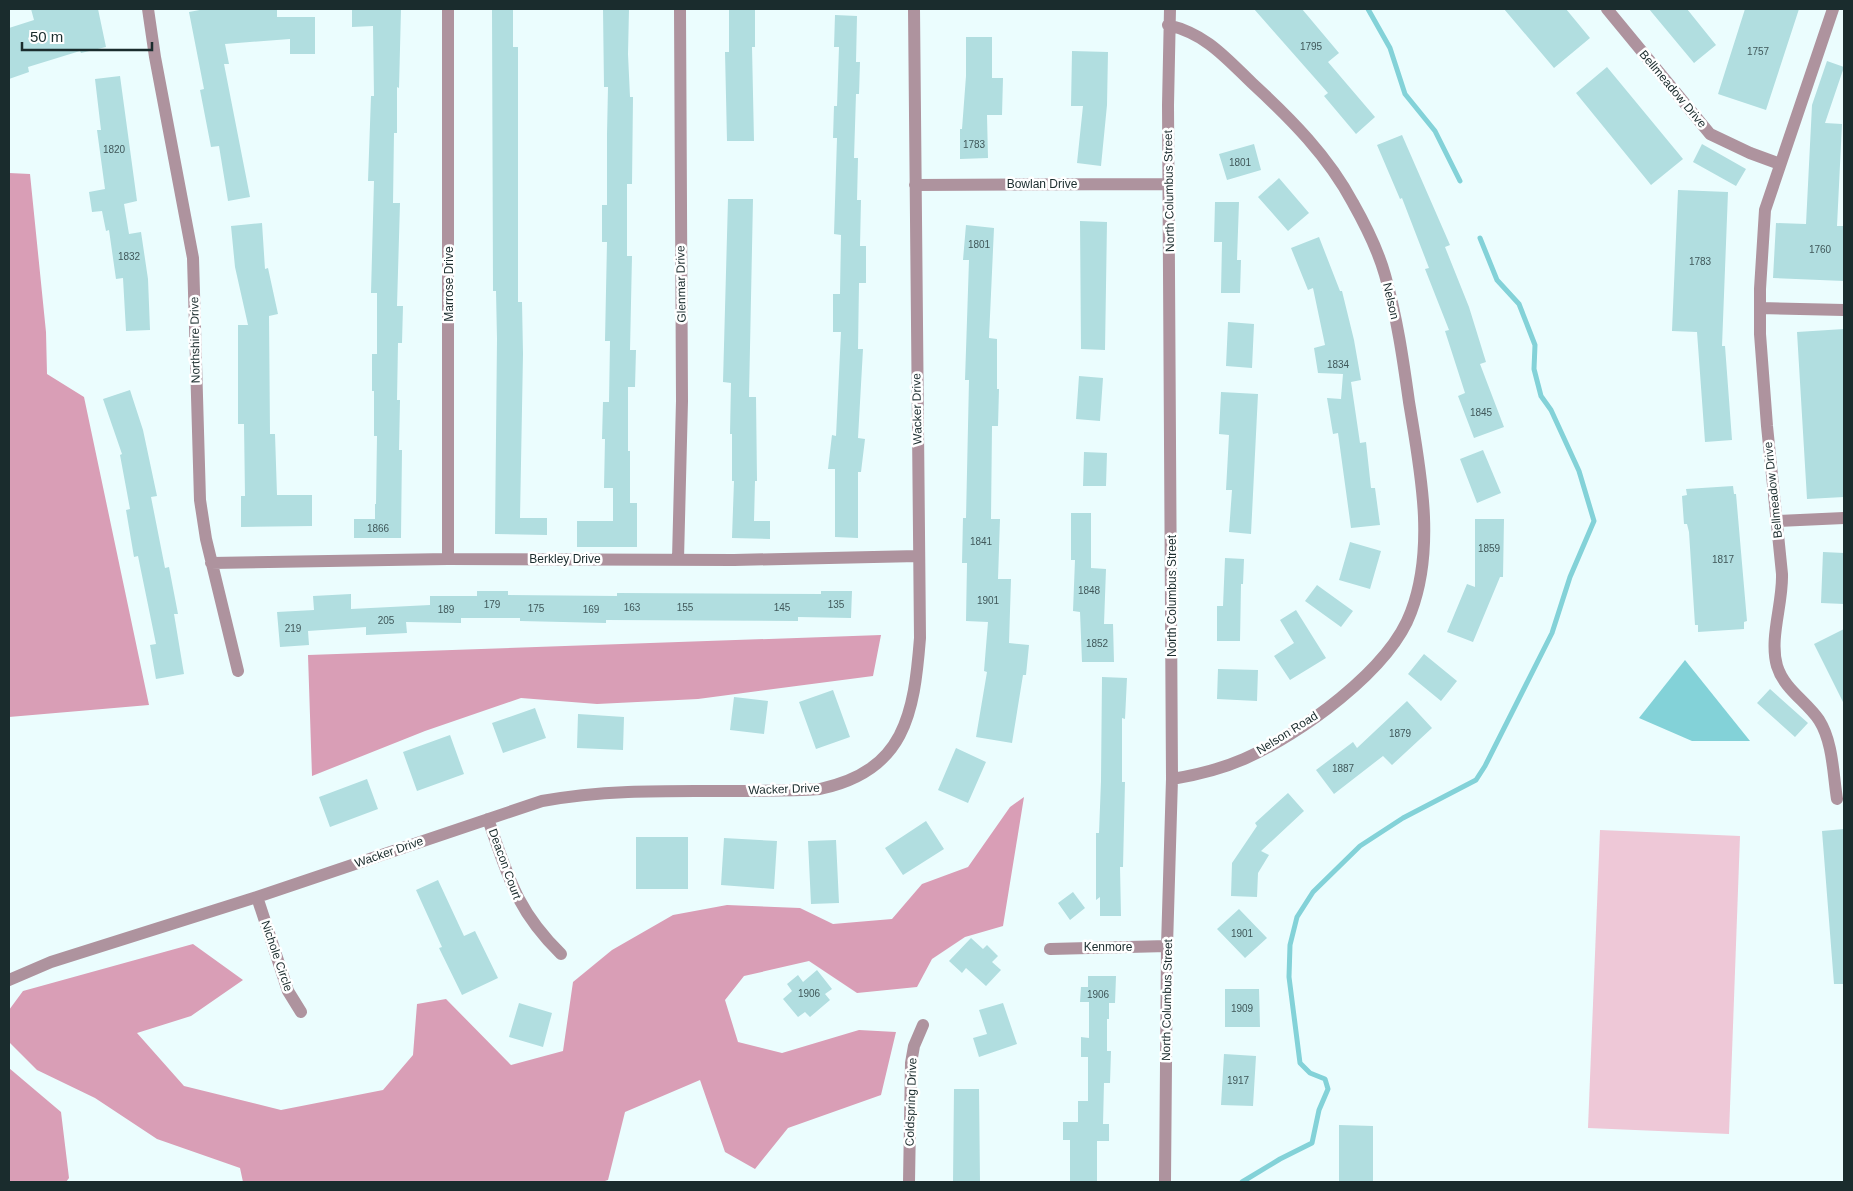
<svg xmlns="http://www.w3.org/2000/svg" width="1853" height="1191" font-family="Helvetica,sans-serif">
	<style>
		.green { fill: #eec8d7 }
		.forest { fill: #d99eb6 }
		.water { fill: #83d2d8 }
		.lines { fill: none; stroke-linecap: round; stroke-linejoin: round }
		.stream { stroke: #83d2d8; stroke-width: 5 }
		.building { fill: #b1dee0 }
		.minor { stroke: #ae939e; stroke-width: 12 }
		.labels { text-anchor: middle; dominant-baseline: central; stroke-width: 5; stroke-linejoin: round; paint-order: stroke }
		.number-label { font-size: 10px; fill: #40585a }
		.street-label { font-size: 12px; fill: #1a2c2d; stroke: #fff }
	</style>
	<rect width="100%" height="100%" fill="#ebfdfe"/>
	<path class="green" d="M1600,830l140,6 -11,298 -141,-6z"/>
	<path class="forest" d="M9,173l21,1 16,158 1,42 37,23 65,308 -140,12z
		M881,635l-8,41 -175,23 -101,5 -76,-6 -96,33 -113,45 -4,-121z
		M1024,797l-21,129 -38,11 -33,22 -15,28 -60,6 -48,-32 -65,15 -19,24 13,42 44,11 77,-23 37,2 -15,63 -93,33 -33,41 -30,-17 -25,-72 -75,32 -17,68 -6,2h-359l-3,-14 -83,-29 -62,-41 -58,-28 -28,-28v-32l14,-19 170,-47 50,36 -52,36 -54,17 47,53 97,24 102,-20 30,-35 4,-51 29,-5 65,66 52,-14 10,-69 39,-32 61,-35 54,-10 73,3 33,16 59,-5 30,-35 46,-17 42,-60z
		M9,1068l52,44 8,66 -3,4h-57z"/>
	<path class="water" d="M1685,660l65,81h-58l-53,-23z"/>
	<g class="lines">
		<path class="stream" d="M1368,9l22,39 15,46 30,37 25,50
			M1242,1182l38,-23 32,-16 7,-33 9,-21 -3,-10 -15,-6 -10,-10 -11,-86 1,-32 7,-28 16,-25 47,-46 43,-28 73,-38 9,-14 67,-133 18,-56 24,-56 -15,-50 -28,-61 -10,-14 -7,-27 1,-24 -16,-41 -22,-24 -17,-42"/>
	</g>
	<path class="building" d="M31,9h67l8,38 -25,6 -1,-2 -52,16 1,5 -20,7v-51l25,-8z
		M205,9h72v8h38v37h-25v-15l-65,5 4,20h-5l26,133 -22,4 -9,-55 -8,1 -11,-57 4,-1 -15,-77z
		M352,9h49l-2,79 -2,-1v46h-3l-1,70h7l-3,103h6l-1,37h-4l-1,57h3l-1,50h3l-1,88h-47v-19h21v-15h1l1,-68h-3v-45h-2v-37h5v-61h-6l3,-112h-6l3,-85h3l-1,-70 -21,1z
		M492,9h21v38h5v255h4l1,52 -3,164h27v17l-52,-1 2,-195 -1,-48h-3z
		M603,9h26l-1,45 2,43h3l-1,87h-5v72h5l-2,94h6l-1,37h-7v64h2v52h7v44h-60v-26h36v-33h-9l1,-49h-3l1,-37h6l1,-61h-5l2,-99h-5v-37h5v-71l1,-47h-4z
		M729,9h26v38h-3l2,94h-27l-2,-89h4z
		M1254,9h48l37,44 -11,9 47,55 -19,17 -32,-38 4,-3z
		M1504,9h62l24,29 -36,30z
		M1649,9h38l29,36 -22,18z
		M1745,9h54l-33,101 -48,-16z
		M835,15l22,1 -1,46h4l-1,32h-3l-2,64h4l-1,42h4l-1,46h6v37h-7l-1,66h5l-5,89 7,1 -4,33h-3v66l-23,-1v-68h-7l4,-34 4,1 5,-104h-8v-38h7l1,-59 -7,-1 3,-96h-4l1,-32h3l2,-59h-5z
		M966,37h26v41h11l-1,37h-15l1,43 -28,1v-30h2l4,-53z
		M1072,51l36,1 -1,53 -6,61 -24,-3 6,-57h-12z
		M1827,61l17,6 -19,56 17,1 -5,102h7v55l-71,-3 3,-55 30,1 6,-119z
		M1607,67l76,92 -32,26 -75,-92z
		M120,76l17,125 -13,3 5,30 12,-2 7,47 2,51 -24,1 -3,-53 -7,1 -7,-49 -3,1 -4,-20 -10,1 -3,-20 16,-3 -8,-59h4l-6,-51z
		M1402,135l48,110 -5,2 24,60 17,55 -6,2 24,63 -30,11 -16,-42 7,-3 -20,-62 4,-1 -24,-61 4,-1 -27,-70 -2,1 -23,-54z
		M1254,144l7,26 -34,10 -8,-26z
		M1702,144l44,25 -10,17 -43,-24z
		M1279,178l30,35 -21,18 -30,-34z
		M1678,190l50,2 -6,154h3l7,94 -27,2 -8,-110 -25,-1z
		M728,199h25l-4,198h7l1,84h-2l-1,40h16v18l-38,-1 2,-57h-2v-47h-2l1,-51 -8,-1z
		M1215,202h24l-2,58h4l-1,33h-19l1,-51h-8z
		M1080,221l27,1 -2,128 -24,-1z
		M262,223l3,46 3,-1 10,46 -9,2 1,118h5l2,61h35v31l-71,1v-31h4l-1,-72h-6v-99h10l-13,-58 -4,-41z
		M966,225l28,3 -5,110 8,1v50h2l-1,37h-6l-1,93h9l-2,60h13l-2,64 20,2 -3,30h-3l-11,68 -36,-6 11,-65 -3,-1 4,-49 -22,-1 1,-58h-5l1,-45h3l3,-138h-4l4,-120h-6z
		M1319,237l21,54h2l12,49 7,40 -10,2 9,61 6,-1 5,46h4l5,37 -29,3 -13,-95 -5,1 -6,-36 14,1 2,-25 -25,-1 -4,-25 11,-3 -12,-57 -5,2 -17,-42z
		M1228,322l26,2 -2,44 -26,-2z
		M1844,329v168l-37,2 -10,-167z
		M1079,376l24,2 -3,43 -24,-2z
		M130,390l13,40 14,66 -6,1 14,71 4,-1 9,47h-4l10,60 -28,5 -6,-34 6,-1 -18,-88 -4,1 -8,-47 4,-1 -10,-54 2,-1 -19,-55z
		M1221,392l37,2 -7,140 -22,-2 3,-42h-6l3,-55 -10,-1z
		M1483,450l18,43 -24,10 -17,-44z
		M1084,452l23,1 -1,33h-23z
		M1733,486l1,8h2l11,127 -3,1v7l-46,3v-7h-3l-6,-93 -2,-8h-3l-2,-28 5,-1 -1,-6z
		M1071,513h20v55l15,1 -2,55h9l1,38h-32l-2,-50 -7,-1 2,-51h-4z
		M1475,519h29l-1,58h-3l-27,65 -26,-10 20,-48 8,3z
		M1350,542l31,9 -11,38 -31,-9z
		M1823,552l21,1v51l-23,-1z
		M1225,558l19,1 -1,25h-2l-1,57h-23v-35h6z
		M1317,585l36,26 -12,16 -36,-26z
		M477,591h31v4l109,1v-3l204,1v-3h31l-1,27 -53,-1v4l-192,-1v3l-86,-2v-3h-59v5l-55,-1 1,11 -41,2v-8l-58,4 1,14 -29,2 -3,-35 37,-2 -1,-14 38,-2v15l79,-4v-9h47z
		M1296,610l30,48 -36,22 -16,-24 20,-13 -14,-23z
		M1844,629v75l-30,-60z
		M1424,654l33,27 -16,20 -33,-27z
		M1218,669l40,1 -1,31 -40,-2z
		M1102,677l25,1 -2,41 -3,-1v64h3l-2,85h-3l1,49h-21v-19l-4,3v-67h3l2,-52z
		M1770,689l38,34 -13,14 -38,-34z
		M833,690l17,47 -34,12 -17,-47z
		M734,697l34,4 -4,33 -34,-4z
		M1407,701l25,27 -40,37 -9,-9 -49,38 -18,-24 37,-28 4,6z
		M535,708l11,30 -43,15 -11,-30z
		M578,714l46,3 -1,33 -46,-2z
		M450,735l14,39 -47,17 -14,-39z
		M956,748l30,14 -18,41 -30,-13z
		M367,779l11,30 -48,18 -11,-30z
		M1288,793l16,18 -43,40 8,4 -11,18 -1,24 -26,-1 1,-33 25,-37 -2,-3z
		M926,821l18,28 -41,26 -18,-27z
		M1844,829v155h-10l-12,-153z
		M636,837h52v52h-52z
		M724,838l53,3 -3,48 -53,-4z
		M836,840l3,63 -28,1 -3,-63z
		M438,880l26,56 11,-5 23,47 -36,17 -23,-47 3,-1 -26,-57z
		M1073,892l12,16 -15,12 -12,-17z
		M1239,909l28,29 -22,20 -28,-29z
		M971,938l12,11 4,-4 11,11 -6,6 9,8 -15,16 -20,-18 -4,5 -13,-12z
		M817,970l15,19 -7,5 5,6 -20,17 -5,-5 -7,5 -15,-18 9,-8 -5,-7 11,-9 5,7z
		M1088,976h28l-1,27h-6v16h-2v32h4l-1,32h-6l-1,41h6v17h-12v41h-27v-42h-7v-18h15v-21h10v-44h-7v-20l8,1v-36h-9l1,-15h7z
		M1225,989h34l1,38h-35z
		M519,1003l33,10 -9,34 -34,-10z
		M1003,1003l14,41 -38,13 -6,-19 14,-4 -8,-24z
		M1224,1054l32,2 -3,50 -32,-1z
		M954,1089h25l1,93h-27z
		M1339,1125l34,1v56h-34z"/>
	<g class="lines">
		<path class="minor" d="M148,9l7,48 38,201 7,242 6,39 32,132
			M448,9v550
			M1607,9l103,125 40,19 30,11
			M1833,9l-68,201 -5,79v45l7,92 15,148c1,30 -13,64 -5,92 7,23 29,35 42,54 14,22 14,54 18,79
			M1168,25c38,9 57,32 84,58 39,36 76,73 101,120 13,23 25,47 32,72 12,42 18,84 24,127 11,67 27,144 2,210 -21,58 -112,123 -167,147 -23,10 -47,16 -72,20
			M915,185l254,-1
			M1760,308l84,2
			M1776,521l68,-3
			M678,559l4,-158 -2,-392
			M211,563l237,-4 286,1 184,-4
			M488,819c20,57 28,91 73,135
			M257,897l31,94 13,21
			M1050,949l117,-3
			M9,980l42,-18 206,-65 285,-96c91,-17 186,-6 278,-12 85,-18 94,-75 100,-151l-6,-629
			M909,1182l2,-119 3,-17 9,-21
			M1165,1182l2,-236 5,-167 -4,-674 2,-96"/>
	</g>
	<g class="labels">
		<g class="number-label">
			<text x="1311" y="46">1795</text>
			<text x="1758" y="51">1757</text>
			<text x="974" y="144">1783</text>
			<text x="114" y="149">1820</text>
			<text x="1240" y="162">1801</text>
			<text x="979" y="244">1801</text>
			<text x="1820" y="249">1760</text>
			<text x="129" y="256">1832</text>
			<text x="1700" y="261">1783</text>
			<text x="1338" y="364">1834</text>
			<text x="1481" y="412">1845</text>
			<text x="378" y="528">1866</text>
			<text x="981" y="541">1841</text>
			<text x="1489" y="548">1859</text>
			<text x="1723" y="559">1817</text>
			<text x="1089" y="590">1848</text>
			<text x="988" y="600">1901</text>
			<text x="492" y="604">179</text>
			<text x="836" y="604">135</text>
			<text x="632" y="607">163</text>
			<text x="685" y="607">155</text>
			<text x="782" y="607">145</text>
			<text x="536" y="608">175</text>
			<text x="446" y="609">189</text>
			<text x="591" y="609">169</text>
			<text x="386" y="620">205</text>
			<text x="293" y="628">219</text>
			<text x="1097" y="643">1852</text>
			<text x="1400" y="733">1879</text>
			<text x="1343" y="768">1887</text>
			<text x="1242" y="933">1901</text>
			<text x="809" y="993">1906</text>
			<text x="1098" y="994">1906</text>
			<text x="1242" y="1008">1909</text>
			<text x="1238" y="1080">1917</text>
		</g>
		<g class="street-label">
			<text transform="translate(1673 89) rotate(50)">Bellmeadow Drive</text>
			<text x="1042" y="184">Bowlan Drive</text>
			<text transform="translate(1169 191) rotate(-91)">North Columbus Street</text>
			<text transform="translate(449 284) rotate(-90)">Marrose Drive</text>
			<text transform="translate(681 284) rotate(-91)">Glenmar Drive</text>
			<text transform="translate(1391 301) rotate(77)">Nelson</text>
			<text transform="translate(195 340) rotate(-91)">Northshire Drive</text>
			<text transform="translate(917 409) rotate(-91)">Wacker Drive</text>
			<text transform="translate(1773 490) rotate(-96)">Bellmeadow Drive</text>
			<text x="565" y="559">Berkley Drive</text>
			<text transform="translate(1172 596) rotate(-90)">North Columbus Street</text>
			<text transform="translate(1287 733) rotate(-32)">Nelson Road</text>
			<text transform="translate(784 789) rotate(-2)">Wacker Drive</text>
			<text transform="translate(389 852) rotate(-19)">Wacker Drive</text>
			<text transform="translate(505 864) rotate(70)">Deacon Court</text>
			<text x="1108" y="947">Kenmore</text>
			<text transform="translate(277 956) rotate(71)">Nichole Circle</text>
			<text transform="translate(1167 1000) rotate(-89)">North Columbus Street</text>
			<text transform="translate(911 1102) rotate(-88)">Coldspring Drive</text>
		</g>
	</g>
	<rect width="1853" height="1191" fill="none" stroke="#1a2c2d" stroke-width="20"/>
	<path d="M22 42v8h130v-8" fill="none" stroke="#1a2c2d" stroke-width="2.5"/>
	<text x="30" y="42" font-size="15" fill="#1a2c2d" stroke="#ffffff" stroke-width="4" paint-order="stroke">50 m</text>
</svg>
